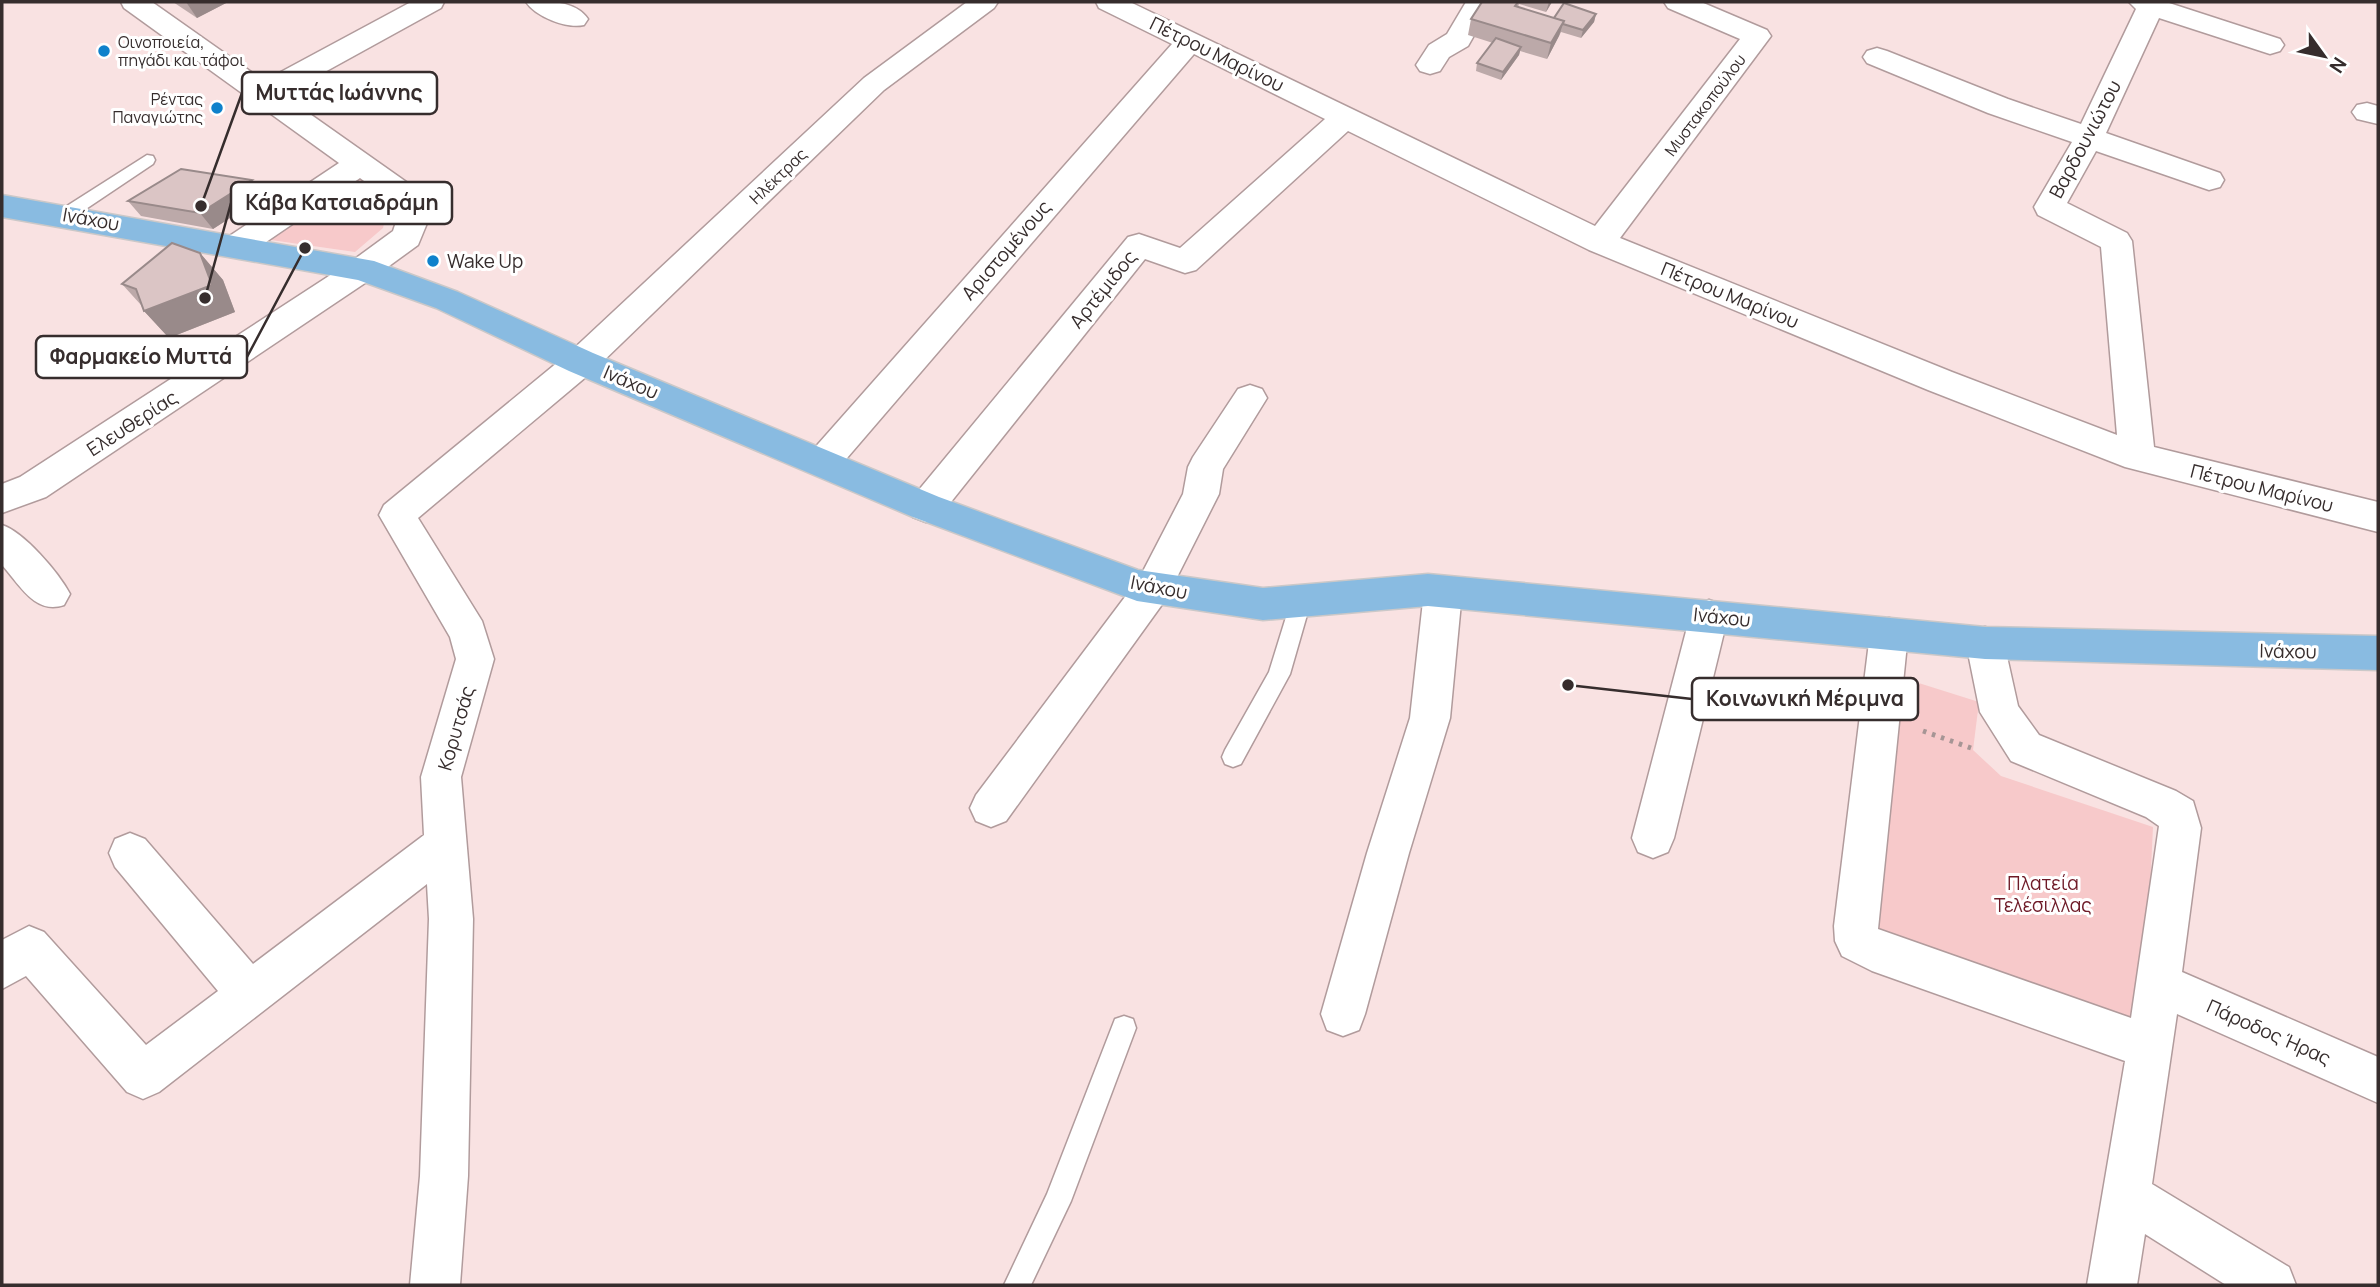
<svg xmlns="http://www.w3.org/2000/svg" width="2380" height="1287" font-family="Manrope,sans-serif">
	<style>
		.green { fill: #f7c9ca }
		.lines { fill: none; stroke-linecap: round; stroke-linejoin: round }
		.lane-casing { stroke: #b19b9c; stroke-width: 3 }
		.street-casing { stroke: #b19b9c; stroke-width: 3 }
		.primary-casing { stroke: #cbc8c8; stroke-width: 3 }
		.path { stroke: #a69595; stroke-width: 5; stroke-dasharray: 3.5 6; stroke-linecap: butt }
		.lane { fill: #fff; fill-rule: evenodd }
		.street { fill: #fff; fill-rule: evenodd }
		.primary { fill: #89bbe1; fill-rule: evenodd }
		.wall { fill: #bca9a9 }
		.shaded-wall { fill: #998a8a }
		.building { fill: #dbc5c5; stroke: #998a8a; stroke-width: 2 }
		.poi-dot { fill: #0f81cb; stroke: #fff; stroke-width: 2.5 }
		.labels { text-anchor: middle; dominant-baseline: central; stroke-width: 6; stroke-linejoin: round; paint-order: stroke }
		.far-poi-label { font-size: 16px; fill: #362d2d; stroke: #fff; text-anchor: start }
		.far-street-label { font-size: 16px; fill: #362d2d; stroke: #fff }
		.street-label { font-size: 19px; fill: #362d2d; stroke: #fff }
		.poi-label { font-size: 19px; fill: #362d2d; stroke: #fff; text-anchor: start }
		.park-label { font-size: 19px; fill: #6e1a27; stroke: #fff }
		.leader { fill: none; stroke: #362d2d; stroke-width: 2.5 }
		.callout-dot { fill: #362d2d; stroke: #fff; stroke-width: 2.5 }
		.callout { fill: #fff; stroke: #362d2d; stroke-width: 2.5 }
		.callout-label { font-size: 21px; text-anchor: middle; font-weight: bold; fill: #362d2d }
	</style>
	<rect width="100%" height="100%" fill="#f9e2e2"/>
	<path class="green" d="M356,172l32,35 -5,21 -28,24 -98,-14z
		M1906,679l73,23 -6,48 28,26 152,51 -10,208 -278,-102z"/>
	<g class="lines">
		<defs>
			<path id="lane" d="M147,155l6,1 2,4 -2,4 -82,55h-12l-2,-4 2,-4z
				M1301,592l7,3 3,6 -21,73 -49,90 -8,3 -8,-3 -3,-7 3,-7 44,-78 22,-71 3,-6z
				M1124,1016l9,3 3,9 -65,173 -40,84h-27l43,-91 68,-175z"/>
			<path id="street" d="M121,2h31l112,79 147,-79h33l-3,6 -158,87 129,91 18,30 -12,29 -44,32 -328,220 -44,16v-29l18,-7 332,-216 41,-30 5,-15 -8,-16 -30,-22 -110,75 -11,3 -11,-3 -5,-8 5,-8 111,-74 -215,-155z
				M526,2c21,-1 49,-2 62,17l-4,6c-17,4 -48,-8 -58,-23z
				M967,2h31l-4,6 -110,82 -291,281 -175,147 64,103 12,38 -33,118 12,142 -5,257 -8,109h-50l10,-109 9,-257 -2,-35 -268,208 -16,7 -16,-7 -101,-116 -24,13v-49l27,-14 15,6 102,113 72,-54 -103,-124 -6,-14 6,-14 15,-6 15,6 108,125 171,-129 -3,-58 35,-118 -6,-22 -71,-122 5,-10 185,-152 295,-275z
				M1096,2h34l465,224 145,-187 -72,-31 -4,-6h37l66,28 4,6 -151,202 332,134 165,63 -16,-188 -63,-32 -4,-8 38,-65 -84,-29 -121,-50 -4,-6 4,-6 10,-3 10,3 121,48 73,25 55,-115 -7,-7h37l114,37 4,6 -4,6 -10,3 -111,-36 -53,115 114,40 4,7 -4,7 -11,3 -113,-39 -29,52 60,30 5,8 22,206 224,55v30l-253,-65 -197,-77 -339,-140 -241,-119 -152,139 -11,3 -40,-14 -206,258 -13,5 -13,-5 -5,-10 5,-10 215,-260 11,-3 41,14 145,-129 -131,-65 -359,418 -12,4 -12,-4 -6,-10 6,-10 361,-408 -73,-36z
				M1466,2h27l-25,44 -19,11 -9,14 -10,3 -10,-3 -4,-6 13,-20 18,-11z
				M2367,103l11,3v18l-21,-5 -5,-7 5,-7z
				M1250,385l12,4 5,9 -44,71 -4,25 -53,105 -160,222 -15,6 -15,-6 -6,-13 6,-13 164,-218 43,-83 5,-27 5,-10 45,-68z
				M2,525c22,7 57,48 68,69l-6,11c-29,10 -44,-20 -62,-40z
				M1443,576l13,5 6,11 -12,126 -41,135 -44,161 -6,16 -16,6 -16,-6 -6,-16 46,-161 43,-135 14,-126 6,-11z
				M1709,600l13,5 6,11 -54,222 -6,14 -15,6 -15,-6 -6,-14 58,-222 6,-11z
				M1889,618l14,4 5,12 -30,295 253,89 28,-192 -13,-9 -135,-56 -31,-49 -14,-69 5,-12 14,-4 14,4 5,12 14,63 21,29 137,56 17,10 8,27 -19,144 196,85v46l-201,-89 -25,170 137,83 7,18h-70l-81,-51 -8,51h-50l38,-224 -253,-90 -30,-15 -7,-15 -1,-15 36,-292 5,-12z"/>
			<path id="primary" d="M2,195l372,66 84,31 135,61 346,144 199,73 125,18 165,-14 557,53 393,9v34l-393,-11 -557,-53 -165,14 -126,-19 -224,-84 -344,-146 -133,-63 -78,-28 -356,-63z"/>
		</defs>
		<use href="#lane" class="lane-casing"/>
		<use href="#street" class="street-casing"/>
		<use href="#primary" class="primary-casing"/>
		<path class="path" d="M1923,731l48,17"/>
		<use href="#lane" class="lane"/>
		<use href="#street" class="street"/>
		<use href="#primary" class="primary"/>
	</g>
	<path class="wall" d="M173,2h55l-31,16z
		M1482,2h70l-6,10 -27,-8 -1,3 36,11 42,-4 -2,8 -13,16 -20,-6 -2,4 -12,23 -27,-8 -1,4 -18,25 -25,-9 1,-8 16,-20 -25,-8 3,-16z
		M264,196l-51,33 -72,-13 -13,-15z
		M200,253l23,27 12,32 -66,26 -25,-27 -3,-6 -19,-21z"/>
	<path class="shaded-wall" d="M186,2h42l-31,16z
		M1549,2h3l-6,10z
		M1596,14l-2,8 -13,16 2,-8z
		M1564,21l-5,15 -12,23 4,-16z
		M1521,47l-2,8 -18,25 2,-8z
		M252,180l12,16 -51,33 -13,-16z
		M200,253l23,27 12,32 -66,26 -25,-27z"/>
	<path class="building" d="M1482,2h36l-3,4 49,15 -13,22 -80,-24z
		M1564,3l32,11 -13,16 -20,-6 1,-3 -10,-3z
		M1496,38l25,9 -18,25 -26,-9z
		M181,169l71,11 -52,33 -72,-12z
		M172,243l28,10 12,32 -68,26 -8,-22 -14,-5z"/>
	<g class="poi-dot">
		<circle cx="104" cy="51" r="7"/>
		<circle cx="217" cy="108" r="7"/>
		<circle cx="433" cy="261" r="7"/>
	</g>
	<g class="labels">
		<g class="far-poi-label">
			<text x="118" y="42">Οινοποιεία,<tspan x="118" dy="18">πηγάδι και τάφοι</tspan></text>
			<text x="203" y="99" text-anchor="end">Ρέντας<tspan x="203" dy="18">Παναγιώτης</tspan></text>
		</g>
		<g class="far-street-label">
			<text transform="translate(1705 105) rotate(-53)">Μυστακοπούλου</text>
			<text transform="translate(778 176) rotate(-44)">Ηλέκτρας</text>
		</g>
		<g class="street-label">
			<text transform="translate(1217 54) rotate(26)">Πέτρου Μαρίνου</text>
			<text transform="translate(2085 139) rotate(-62)">Βαρδουνιώτου</text>
			<text transform="translate(91 219) rotate(10)">Ινάχου</text>
			<text transform="translate(1006 250) rotate(-49)">Αριστομένους</text>
			<text transform="translate(1103 289) rotate(-51)">Αρτέμιδος</text>
			<text transform="translate(1730 295) rotate(22)">Πέτρου Μαρίνου</text>
			<text transform="translate(631 382) rotate(23)">Ινάχου</text>
			<text transform="translate(132 423) rotate(-33)">Ελευθερίας</text>
			<text transform="translate(2262 488) rotate(14)">Πέτρου Μαρίνου</text>
			<text transform="translate(1159 587) rotate(11)">Ινάχου</text>
			<text transform="translate(1722 617) rotate(6)">Ινάχου</text>
			<text transform="translate(2288 651) rotate(1)">Ινάχου</text>
			<text transform="translate(456 728) rotate(-74)">Κορυτσάς</text>
			<text transform="translate(2269 1032) rotate(24)">Πάροδος Ήρας</text>
		</g>
		<g class="poi-label">
			<text x="447" y="261">Wake Up</text>
		</g>
		<g class="park-label">
			<text x="2043" y="883">Πλατεία<tspan x="2043" dy="22">Τελέσιλλας</tspan></text>
		</g>
	</g>
	<path class="leader" d="M201 206L242 93M205 298L231 203M305 248L247 357M1568 685L1692 699"/>
	<g class="callout-dot">
		<circle cx="201" cy="206" r="7"/>
		<circle cx="205" cy="298" r="7"/>
		<circle cx="305" cy="248" r="7"/>
		<circle cx="1568" cy="685" r="7"/>
	</g>
	<g class="callout">
		<rect x="242" y="72" width="195" height="42" rx="7"/>
		<rect x="231" y="182" width="221" height="42" rx="7"/>
		<rect x="36" y="336" width="211" height="42" rx="7"/>
		<rect x="1692" y="678" width="226" height="42" rx="7"/>
	</g>
	<g class="callout-label">
		<text x="339" y="100">Μυττάς Ιωάννης</text>
		<text x="342" y="210">Κάβα Κατσιαδράμη</text>
		<text x="141" y="364">Φαρμακείο Μυττά</text>
		<text x="1805" y="706">Κοινωνική Μέριμνα</text>
	</g>
	<rect width="2380" height="1287" fill="none" stroke="#362d2d" stroke-width="7"/>
	<g transform="translate(2324 56) rotate(123)" stroke="#ffffff" stroke-width="5" paint-order="stroke">
	<path d="M0-5L12 26L0 18L-12 26Z" fill="#362d2d"/>
	<text y="-10" font-size="19" font-weight="bold" text-anchor="middle" fill="#362d2d">N</text>
	</g>
</svg>
